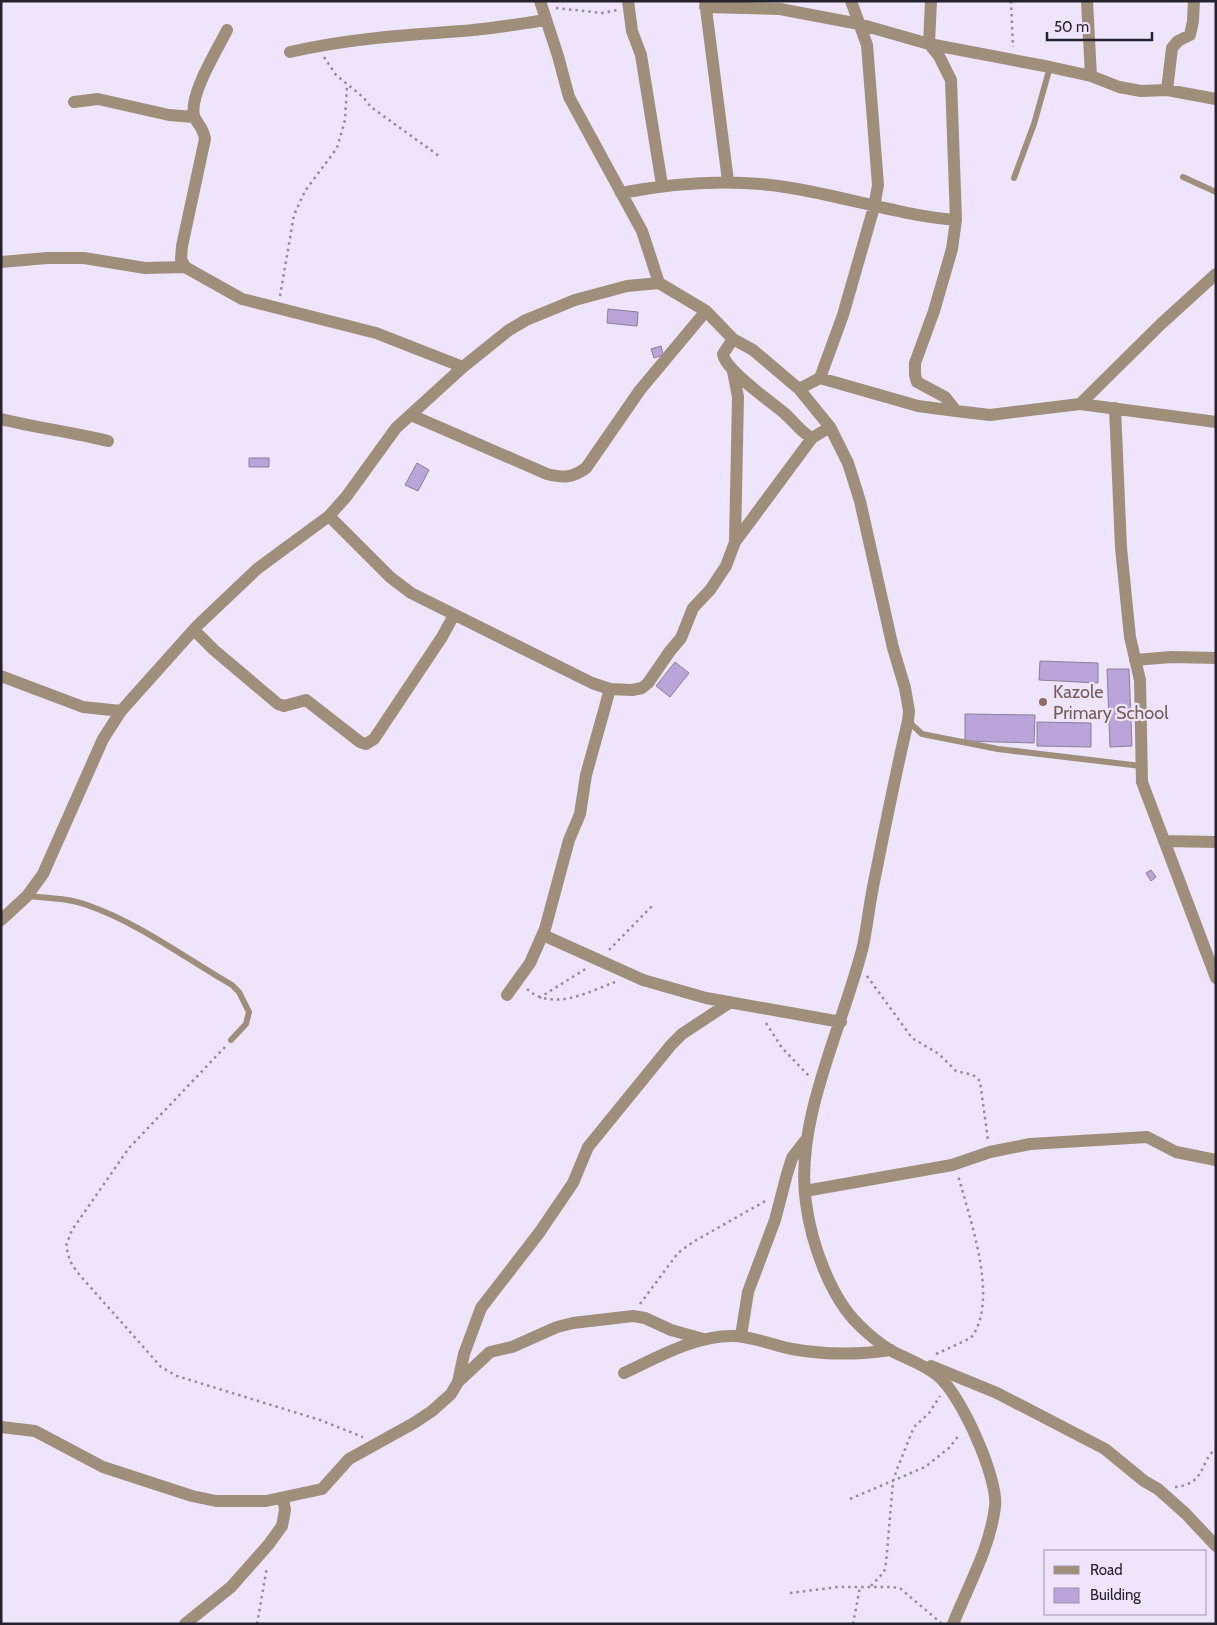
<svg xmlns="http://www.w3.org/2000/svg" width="1217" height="1625" font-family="Cabin,sans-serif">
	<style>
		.building { fill: #baa4d9; stroke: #898197 }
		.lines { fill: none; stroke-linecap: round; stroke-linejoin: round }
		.path { stroke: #938c9d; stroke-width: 2.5; stroke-dasharray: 2.5 4; stroke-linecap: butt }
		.lane { stroke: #9f8f7a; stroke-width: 6 }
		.street { stroke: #9f8f7a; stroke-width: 12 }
		.education-dot { fill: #8d6e63; stroke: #eee4fc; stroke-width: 2 }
		.labels { text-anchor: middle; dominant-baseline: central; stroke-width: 4.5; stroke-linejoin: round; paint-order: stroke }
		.education-label { font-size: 18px; fill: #785e54; stroke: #eee4fc; text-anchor: start }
	</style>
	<rect width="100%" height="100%" fill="#eee4fc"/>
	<path class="building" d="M608,309l30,3 -1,14 -30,-3z
		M661,346l2,9 -9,3 -3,-9z
		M249,458h20v9h-20z
		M417,463l12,7 -11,21 -13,-6z
		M1040,661l58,2v20l-59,-3z
		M675,662l14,11 -19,24 -14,-11z
		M1107,669h22l3,77 -22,1z
		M965,714l70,1 -1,28 -69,-2z
		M1037,722l54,1v24l-54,-1z
		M1151,870l5,7 -5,4 -5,-8z"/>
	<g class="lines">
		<path class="path" d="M1011,1l2,46
			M556,8l46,5 16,-3
			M324,57l12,18 27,22 8,10 68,49
			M280,296l14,-81 11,-24 32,-43 8,-28 2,-34
			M609,950l44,-45
			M867,976l45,62 27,16 17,17 17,4 7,6 8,59
			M527,989c26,23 61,3 88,-7
			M539,998l48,-30
			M766,1023l16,25 27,28
			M225,1047l-96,101 -57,82 -6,16 4,15 7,11 84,95 16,9 143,44 43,17
			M640,1304l38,-51 15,-11 74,-42
			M936,1354l35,-16c29,-38 -2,-121 -13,-163
			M1175,1487c31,-3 24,-24 41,-39
			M850,1499l75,-32 24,-19 11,-14
			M871,1586l13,-14 2,-9 7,-81 4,-13 17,-42 15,-14 11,-17
			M790,1593l48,-6h55l8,2 40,34
			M257,1624l10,-57
			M853,1624l7,-37"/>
		<path class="lane" d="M1183,177l33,15
			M1014,178l20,-54 16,-57
			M908,721l14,13 76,15 143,17
			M27,896c20,2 41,2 60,9 52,18 98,53 145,80l7,7 10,20 -3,12 -15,16"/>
		<path class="street" d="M540,1l18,55 11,41 73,134 17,52
			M628,1l4,30 9,24 21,130
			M705,1l23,180
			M931,1l-2,43 10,12 12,24 5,140 -4,29 -18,62 -19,52v12l2,7 28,15 11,14
			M1087,1l4,75
			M705,7l75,2 79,15 70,20 121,23 41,9 28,11 22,4 26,-1 49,9
			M290,52c56,-13 114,-17 172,-21 28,-2 56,-7 84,-11
			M1167,90l5,-42 6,-7 12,-6 3,-14 1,-20
			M74,102l24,-3 71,16 25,2
			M621,193c57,-11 113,-15 170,-5 56,9 108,27 165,32
			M1,262l46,-4h37l61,10 40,-1 57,32 134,34 87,34
			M185,267l-4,-8 1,-13 23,-107c-2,-13 -9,-16 -11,-23 -5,-22 24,-67 33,-86
			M733,339l-10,15c2,16 47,47 60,58 10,8 17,20 29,26
			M733,371l5,26 -3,145
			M820,378l23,-63 31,-108 4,-22 -11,-140 -16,-44
			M799,389l21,-11 98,28 38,5 34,4 90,-11 136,18
			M1080,404l81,-80 55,-50
			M1115,408l6,140 9,89 10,43 2,102 74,196
			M411,415l136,59c17,4 25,4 39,-6l54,-78 66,-79
			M1,419c36,9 72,13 107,22
			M329,516l61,61 21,16 181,90 18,6 22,1 10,-2 6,-5 22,-32 11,-13 12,-30 17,-18 16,-24 9,-24 77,-104 18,-11
			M194,630l20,20 64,54 6,2 22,-6 54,42 6,2 8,-5 68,-102 12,-22
			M1135,660l36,-3 45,1
			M1,676l82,31 38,4
			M1164,841l52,1
			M1,920l26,-24 16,-22 60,-135 18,-28 77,-86 59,-56 72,-53 17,-19 50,-69 67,-61 46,-37 17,-10 49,-20 52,-14 32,-3 47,28 27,28 20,11 46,39 31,38 18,36 12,38 33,147 12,40 4,23 -1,10c-13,55 -24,111 -35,166 -4,20 -6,40 -10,59 -20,81 -69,174 -57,257 5,39 24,94 53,122 9,9 20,18 31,25 16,9 34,14 48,26 22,17 61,103 57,131 -5,41 -27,79 -42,117
			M543,935l100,45 63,18 135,24
			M507,995l23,-32 15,-34 24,-89 11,-26 6,-39 24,-86
			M805,1191l147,-26 38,-13 40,-8 117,-7 29,15 40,8
			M741,1336l7,-44 27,-72 12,-46 5,-16 13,-17
			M931,1366l66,27 108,56 39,32 14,8 28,25 30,32
			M624,1373c34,-16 70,-37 108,-37 20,0 40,9 60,13 33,6 65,6 99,1
			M459,1381l31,-29 22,-5 45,-20 16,-4 60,-7 12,2 26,12 32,9
			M1,1427l34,4 68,36 89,29 24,5h50l56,-12 27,-30 65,-36 18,-12 19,-17 7,-12 6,-28 17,-46 58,-75 34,-50 15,-36 83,-102 11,-11 47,-31
			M185,1624l46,-37 38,-43 13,-18 3,-16 -2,-12"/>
	</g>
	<circle class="education-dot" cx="1043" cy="702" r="5"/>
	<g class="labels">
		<g class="education-label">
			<text x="1053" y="692">Kazole<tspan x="1053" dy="21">Primary School</tspan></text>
		</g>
	</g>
	<rect width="1217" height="1625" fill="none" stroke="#26222b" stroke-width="5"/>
	<rect x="1044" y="1550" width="162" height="65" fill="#eee4fc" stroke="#9e96a8"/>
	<rect x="1054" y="1566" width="25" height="8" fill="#9f8f7a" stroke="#9e96a8"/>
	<text x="1090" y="1575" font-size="15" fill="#26222b">Road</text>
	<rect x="1054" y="1588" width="25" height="15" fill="#baa4d9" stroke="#9e96a8"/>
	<text x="1090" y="1600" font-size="15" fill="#26222b">Building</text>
	<path d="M1047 32v8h105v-8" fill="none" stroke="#26222b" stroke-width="2.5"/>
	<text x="1054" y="32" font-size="15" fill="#26222b" stroke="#eee4fc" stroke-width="4" paint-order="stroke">50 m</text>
</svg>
